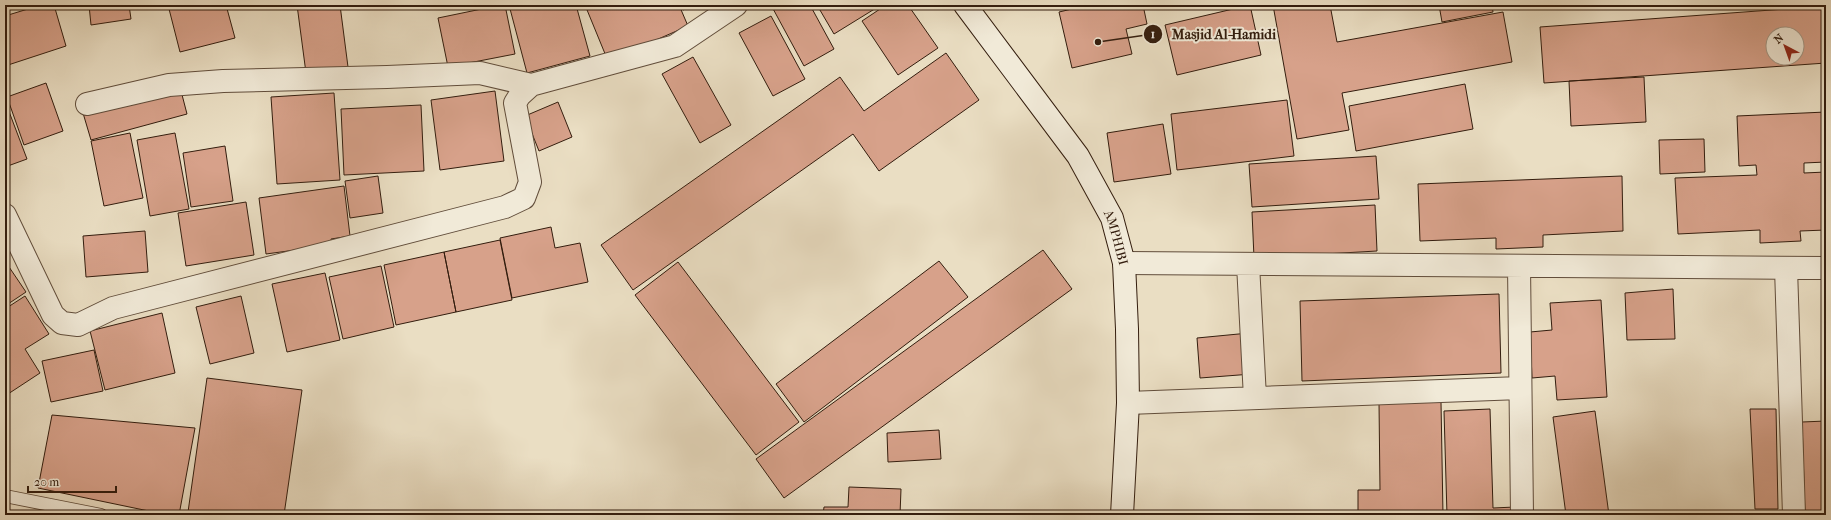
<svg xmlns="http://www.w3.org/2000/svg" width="1831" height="520" font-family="'IM FELL French Canon',serif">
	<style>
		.building { fill: #d7a18a; stroke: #331d0e; fill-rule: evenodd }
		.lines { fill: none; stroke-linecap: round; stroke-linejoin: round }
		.service-casing { stroke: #614d3b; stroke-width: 14 }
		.minor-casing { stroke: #614d3b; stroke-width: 24 }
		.secondary-casing { stroke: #331d0e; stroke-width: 24 }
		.service { stroke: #f1ead8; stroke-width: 12 }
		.minor { stroke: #f1ead8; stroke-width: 22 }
		.secondary { stroke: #f1ead8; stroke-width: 22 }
		.labels { text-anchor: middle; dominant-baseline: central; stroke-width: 4; stroke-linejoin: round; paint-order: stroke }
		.street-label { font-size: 13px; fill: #331d0e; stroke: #f1ead8 }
		.leader { fill: none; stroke: #331d0e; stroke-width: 1.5 }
		.callout-dot { fill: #331d0e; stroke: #f1ead8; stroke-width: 1.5 }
		.mark-label { font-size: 12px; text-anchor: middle; font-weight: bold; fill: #fff }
		.callout-label { font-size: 14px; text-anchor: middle; font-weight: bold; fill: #331d0e; stroke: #f1ead8; stroke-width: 4; stroke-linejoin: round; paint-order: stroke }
	</style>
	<rect width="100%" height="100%" fill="#eadec3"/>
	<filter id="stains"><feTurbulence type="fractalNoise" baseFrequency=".005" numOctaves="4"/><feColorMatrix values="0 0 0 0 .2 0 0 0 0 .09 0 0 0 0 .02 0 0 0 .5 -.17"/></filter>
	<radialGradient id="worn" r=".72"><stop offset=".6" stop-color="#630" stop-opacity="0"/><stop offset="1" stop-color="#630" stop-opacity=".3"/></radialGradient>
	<path class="building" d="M41,5h13l12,41 -61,20v-50z
		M89,5h40l2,14 -40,6z
		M168,5h58l9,33 -55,14z
		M297,5h43l8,62 -42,6z
		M501,5h4l10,49 -67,13 -10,-49z
		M509,5h67l14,51 -63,17z
		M585,5h94l9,21 -80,35z
		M681,5h15l-13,5z
		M771,5h39l24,44 -30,17z
		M817,5h64l-47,29z
		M886,5h22l30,43 -40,27 -36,-54z
		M1089,5h54l4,19 -21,5 6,25 -60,14 -13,-56z
		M1250,5l11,50 -84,20 -12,-50z
		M1273,5h57l7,37 166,-30 9,50 -170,31 7,37 -52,9z
		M1439,5h53l1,7 -51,10z
		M1826,6v57l-282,20 -4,-56zM1773,34h24v24h-24z
		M771,16l34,63 -32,17 -34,-63z
		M946,53l33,47 -100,71 -26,-37 -220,156 -32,-45 239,-168 24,34z
		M693,57l38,68 -31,18 -38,-69z
		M1644,77l2,45 -75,4 -2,-45z
		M46,83l17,48 -39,14 -17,-48z
		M1465,84l8,45 -117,22 -7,-45z
		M180,87l7,27 -96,26 -8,-27z
		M495,91l9,70 -64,9 -9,-70z
		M334,93l6,87 -63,4 -6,-87z
		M1287,100l7,56 -117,14 -6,-56z
		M5,101l22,58 -22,8z
		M558,102l14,35 -33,14 -14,-35z
		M421,105l3,66 -80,4 -3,-66z
		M1826,112v50l-22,1v10l22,-1v58l-26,1 1,10 -41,2v-13l-82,4 -3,-56 82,-3 -1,-10 -17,1 -2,-50z
		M1163,124l8,50 -57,8 -7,-49z
		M130,133l13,65 -39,8 -13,-65z
		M175,133l14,76 -39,7 -13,-76z
		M1704,139l1,33 -45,2 -1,-34z
		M225,146l8,55 -42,6 -8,-54z
		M1376,156l3,43 -127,8 -3,-43z
		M378,176l5,37 -33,5 -5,-37z
		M1622,176l1,55 -80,4v12l-47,2v-11l-76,3 -2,-57z
		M344,186l6,50 -19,3 1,6 -66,9 -7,-56z
		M246,202l8,53 -68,11 -8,-53z
		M1375,205l2,46 -123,7 -2,-46z
		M551,227l4,21 25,-5 8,39 -76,16 -12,-60z
		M145,231l3,41 -62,5 -3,-41z
		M500,240l12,60 -56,12 -12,-60z
		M1043,250l29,39 -288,209 -28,-39z
		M444,252l12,60 -60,13 -12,-60z
		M5,261l21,31 -21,14z
		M939,261l29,36 -164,125 -28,-38z
		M678,262l121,160 -43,33 -121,-160z
		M381,266l13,61 -51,12 -14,-62z
		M325,273l15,67 -53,12 -15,-68z
		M1673,289l2,50 -48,1 -2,-47z
		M1499,294l2,79 -199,8 -2,-80z
		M25,296l24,38 -24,15 15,24 -32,21 -3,-4v-81z
		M241,296l13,57 -44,11 -14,-57z
		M1601,300l6,97 -50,3 -2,-24 -23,2 -2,-46 22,-2 -2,-27z
		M162,313l13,60 -70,17 -15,-59z
		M1249,333l3,41 -52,4 -3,-40z
		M94,350l9,41 -52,11 -9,-41z
		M207,378l95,12 -18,125h-77l-19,-3z
		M1441,402l2,113h-85v-25h22l-1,-87z
		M1490,409l3,99 22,-1v8h-68l-3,-104z
		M1750,409h26l2,100h-23z
		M1595,411l14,104h-43l-13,-98z
		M52,415l143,13 -16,87h-11l-130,-27z
		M1826,421v94h-21l-3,-93z
		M939,430l2,29 -53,3 -1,-29z
		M849,487l52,2 -1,26h-77l1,-8h24z"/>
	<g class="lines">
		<defs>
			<path id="service" d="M5,496l96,19"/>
			<path id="minor" d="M87,104l82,-19 54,-4 164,-4 93,-4 51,12
				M5,215l48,100 9,8 16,2 35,-17 392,-101 19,-9 6,-16 -15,-79 5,-8 11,-10 144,-39 61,-41
				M1124,263l702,5
				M1248,264l7,134
				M1519,266l3,249
				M1786,268l8,247
				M1128,403l392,-15"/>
			<g id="secondary">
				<path id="s1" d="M965,5l113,151 34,62 12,45 3,66 1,74 -6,112"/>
			</g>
		</defs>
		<use href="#service" class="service-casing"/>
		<use href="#minor" class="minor-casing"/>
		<use href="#secondary" class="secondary-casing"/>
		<use href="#service" class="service"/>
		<use href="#minor" class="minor"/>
		<use href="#secondary" class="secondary"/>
	</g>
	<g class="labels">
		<g class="street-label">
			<text stroke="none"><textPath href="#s1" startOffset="279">AMPHIBI</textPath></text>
		</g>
	</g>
	<path class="leader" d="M1098 42L1153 34"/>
	<g class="callout-dot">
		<circle cx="1098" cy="42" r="4"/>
		<circle cx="1153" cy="34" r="10"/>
	</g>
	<g class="mark-label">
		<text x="1153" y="38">1</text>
	</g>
	<g class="callout-label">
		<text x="1224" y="39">Masjid Al-Hamidi</text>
	</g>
	<rect width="1831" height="520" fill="none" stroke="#eadec3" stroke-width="20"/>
	<rect x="6" y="6" width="1819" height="508" fill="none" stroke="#331d0e" stroke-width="2"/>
	<rect x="10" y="10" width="1811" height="500" fill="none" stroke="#331d0e"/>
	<g transform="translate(1785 46) rotate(319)"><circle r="19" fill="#f1ead8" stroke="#a59887"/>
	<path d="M0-3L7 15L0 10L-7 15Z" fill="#8f2418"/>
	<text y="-6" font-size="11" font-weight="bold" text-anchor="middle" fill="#331d0e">N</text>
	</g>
	<path d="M28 486v6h88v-6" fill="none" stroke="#331d0e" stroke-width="2"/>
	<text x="34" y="486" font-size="12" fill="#331d0e" stroke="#f1ead8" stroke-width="3" paint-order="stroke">20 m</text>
	<rect width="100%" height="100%" filter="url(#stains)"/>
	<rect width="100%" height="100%" fill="url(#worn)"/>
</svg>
